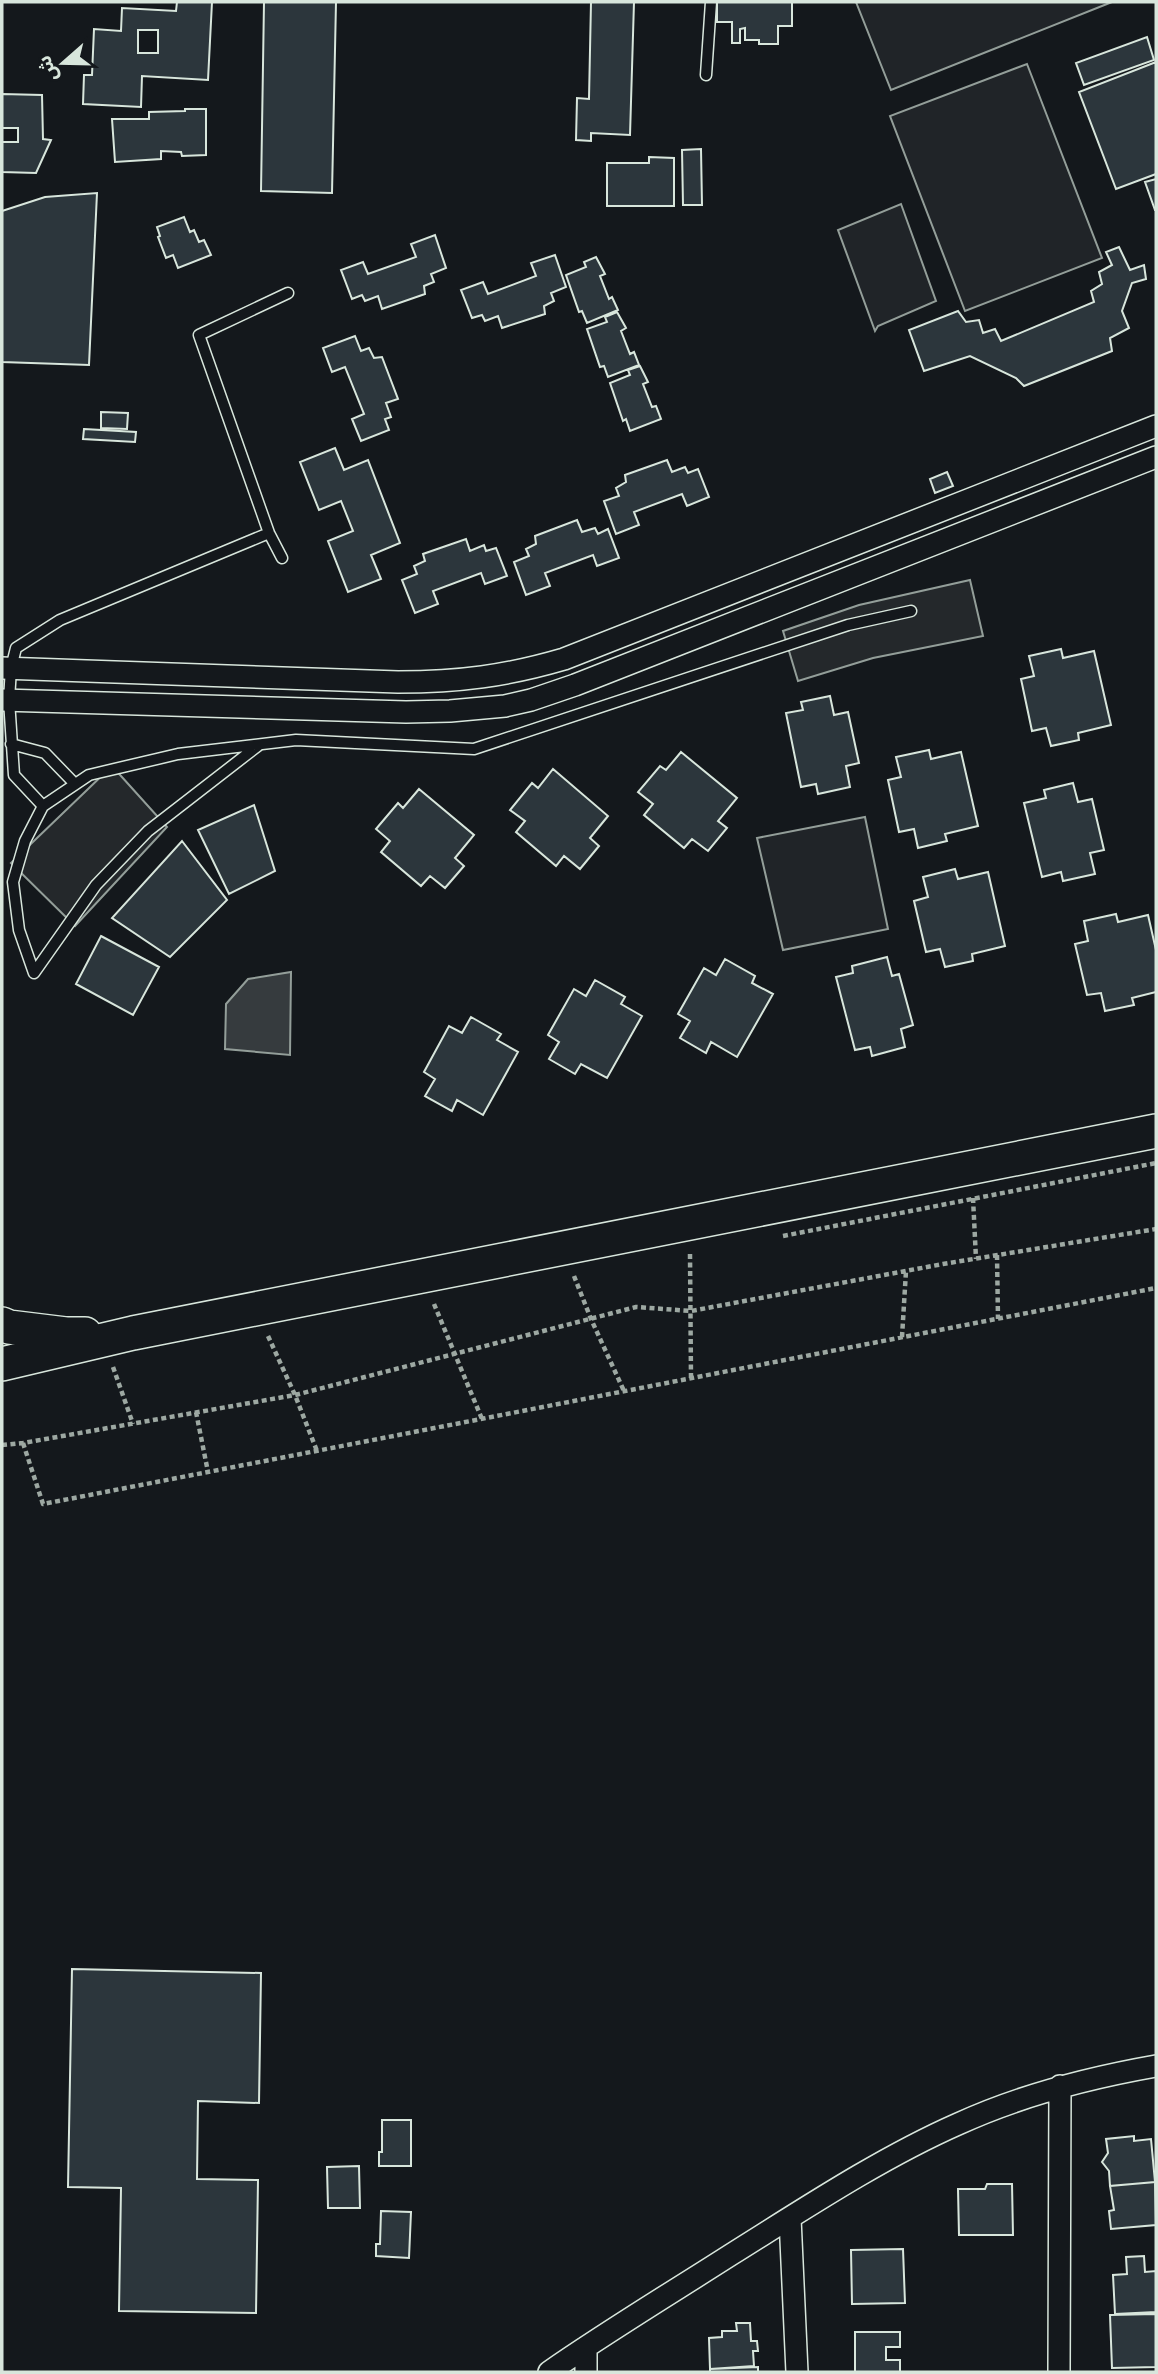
<svg xmlns="http://www.w3.org/2000/svg" width="1158" height="2374" font-family="'Libre Baskerville','Noto Sans Arabic',serif">
	<style>
		.green { fill: #202428; stroke: #939e99; stroke-width: 2 }
		.parking { fill: #24282b; stroke: #939e99; stroke-width: 2 }
		.water { fill: #363b3e; stroke: #939e99; stroke-width: 2 }
		.building { fill: #2c363c; stroke: #d8e6dc; stroke-width: 2; fill-rule: evenodd }
		.lines { fill: none; stroke-linecap: round; stroke-linejoin: round }
		.service-casing { stroke: #d8e6dc; stroke-width: 13 }
		.minor-casing { stroke: #d8e6dc; stroke-width: 24 }
		.primary-casing { stroke: #d8e6dc; stroke-width: 36 }
		.path { stroke: #9da8a2; stroke-width: 4.5; stroke-dasharray: 5 3.5; stroke-linecap: butt }
		.service { stroke: #14181c; stroke-width: 10 }
		.minor { stroke: #14181c; stroke-width: 21 }
		.primary { stroke: #14181c; stroke-width: 33 }
	</style>
	<rect width="100%" height="100%" fill="#14181c"/>
	<path class="green" d="M856,2h256l-221,88z
		M1027,64l75,194 -137,53 -75,-195z
		M901,204l35,97 -58,25 -3,5 -37,-101z
		M865,817l23,112 -105,21 -26,-112z"/>
	<path class="parking" d="M970,580l13,56 -110,22 -75,23 -15,-50 76,-26z
		M112,766l55,61 -92,99 -64,-63z"/>
	<path class="water" d="M291,972l-1,83 -65,-6 1,-45 22,-25z"/>
	<path class="building" d="M177,2h35l-4,78 -66,-4 -1,31 -58,-3 1,-29h8l2,-46 27,2 1,-23 54,3zM138,30h20v23h-20z
		M264,2h72l-4,191 -71,-2z
		M591,2h43l-4,133 -39,-2v8l-15,-1 1,-42 12,1z
		M717,2h75v24h-14v18h-19v-4h-14v-12l-5,1v14h-8v-21h-15z
		M1147,37l7,23 -70,25 -8,-22z
		M1156,62v112l-40,15 -37,-97z
		M2,94l40,1 1,44 8,1 -15,33 -34,-1v-30h16v-14h-16z
		M185,109h21v46l-24,1 -1,-4 -20,-1v8l-46,3 -3,-43h37v-7l36,-1z
		M701,149l1,56h-19l-1,-55z
		M649,157l25,1v48h-67v-43h42z
		M1156,179v31h-1l-10,-28z
		M97,193l-8,172 -87,-3v-151l43,-14z
		M184,217l6,15 4,-2 5,12 5,-2 7,15 -33,13 -5,-13 -7,3 -8,-21 2,-1 -3,-9z
		M435,235l11,33 -15,6 3,8 -10,4 1,8 -43,15 -4,-13 -13,5 -3,-6 -10,4 -11,-29 22,-8 5,12 48,-17 -5,-13z
		M1119,247l11,23 14,-5 2,14 -14,4 -10,28 7,17 -19,10 2,13 -88,35 -8,-8 -46,-22 -46,15 -15,-41 49,-19 8,11 13,-2 4,13 12,-4 6,12 93,-39 -3,-11 11,-7 -3,-12 13,-7 -6,-13z
		M555,255l11,32 -15,6 3,8 -10,5 1,8 -43,14 -4,-12 -13,5 -3,-6 -10,3 -11,-28 22,-8 5,12 48,-18 -5,-13z
		M596,257l9,17 -5,2 9,23 3,-2 6,13 -31,13 -5,-12 -3,1 -13,-37 20,-8 -2,-5z
		M617,312l9,16 -5,3 9,23 4,-2 5,13 -31,12 -4,-11 -4,1 -13,-38 20,-7 -2,-5z
		M355,336l6,15 8,-3 5,10 8,-1 16,42 -12,4 5,14 -6,2 4,11 -28,11 -9,-22 12,-5 -19,-47 -13,5 -9,-24z
		M640,366l8,16 -5,2 9,23 4,-1 5,13 -31,12 -4,-12 -3,2 -13,-38 20,-8 -2,-5z
		M101,412l27,1 -1,16 -26,-1z
		M84,429l52,3 -1,10 -52,-3z
		M335,448l9,22 24,-10 32,83 -29,12 10,24 -33,13 -20,-51 25,-10 -12,-30 -22,9 -19,-48z
		M667,460l5,12 13,-5 3,6 10,-4 11,28 -22,9 -5,-12 -48,18 5,13 -23,9 -12,-33 15,-5 -3,-8 10,-6 -1,-7z
		M947,472l6,14 -18,7 -5,-14z
		M577,520l5,12 13,-4 3,6 10,-5 11,29 -22,8 -4,-11 -48,18 5,13 -24,9 -12,-33 15,-6 -3,-7 10,-5 -1,-8z
		M466,539l4,12 14,-6 2,6 10,-3 11,28 -22,8 -4,-11 -48,18 5,13 -23,9 -13,-33 15,-6 -3,-8 11,-5 -2,-7z
		M1061,649l2,9 31,-7 17,74 -33,8 1,7 -28,6 -5,-18 -14,3 -11,-52 13,-3 -5,-20z
		M830,696l4,19 14,-3 11,51 -13,3 4,21 -32,7 -2,-10 -15,3 -15,-74 17,-3 -2,-8z
		M929,750l2,9 30,-7 17,74 -33,8 2,7 -29,7 -4,-19 -15,3 -11,-52 13,-3 -5,-20z
		M681,752l56,46 -19,23 9,7 -19,23 -16,-12 -8,9 -40,-33 9,-11 -15,-12 22,-26 6,4z
		M553,769l55,47 -18,22 9,8 -19,23 -16,-13 -8,10 -40,-34 9,-11 -15,-11 22,-27 6,5z
		M1073,783l5,19 14,-3 12,51 -14,3 5,21 -32,7 -2,-9 -19,5 -18,-74 22,-5 -2,-8z
		M419,789l55,46 -19,23 9,8 -19,22 -15,-12 -9,10 -40,-34 9,-11 -14,-12 22,-26 5,5z
		M254,805l21,66 -46,23 -31,-64z
		M182,841l45,59 -57,57 -58,-39z
		M955,869l3,10 30,-7 17,74 -33,8 1,7 -28,6 -5,-18 -14,3 -12,-51 14,-4 -5,-20z
		M1116,914l2,8 30,-7 8,35v42l-24,6 2,7 -29,6 -4,-18 -14,2 -12,-51 13,-3 -4,-20z
		M101,936l58,31 -26,48 -57,-31z
		M887,957l5,19 7,-2 14,51 -12,4 4,18 -33,9 -2,-9 -15,3 -19,-73 17,-4 -1,-7z
		M725,959l30,17 -3,7 21,11 -36,63 -26,-15 -5,11 -26,-15 10,-17 -12,-7 26,-46 12,7z
		M595,980l30,17 -4,7 21,12 -35,62 -26,-14 -6,10 -26,-15 10,-17 -11,-7 26,-46 12,7z
		M471,1017l30,17 -4,6 21,12 -35,63 -26,-15 -5,11 -27,-15 10,-17 -11,-7 25,-46 13,7z
		M72,1969l189,4 -2,130 -61,-2 -1,78 61,1 -2,133 -137,-2 2,-123 -53,-1z
		M382,2120h29v46h-32v-14h3z
		M1134,2136v5l17,-2 4,43 -45,4 -1,-15 -7,-9 6,-9 -2,-14z
		M359,2166l1,42h-32l-1,-41z
		M1155,2182l1,43 -45,4 -2,-18 5,-1 -4,-24z
		M987,2184h25l1,51h-54l-1,-46h27z
		M381,2211l30,1 -2,46 -33,-2v-12h4z
		M903,2249l2,54 -53,1 -1,-54z
		M1144,2256l1,16 11,-1v41l-41,2 -2,-39 14,-1 -1,-17z
		M1156,2314v53l-44,1 -2,-53z
		M736,2323h14l1,18h6l1,10h-5l1,15 -44,3 -1,-31 13,-1v-6h15z
		M855,2332h45v15h-14v13h14v12h-45z
		M758,2367v5h-48v-3z"/>
	<g class="lines">
		<defs>
			<path id="service" d="M706,75l5,-73
				M282,558l-13,-25 -70,-198 89,-42
				M11,744l34,9 30,31
				M43,806l-29,-31 -5,-75 2,-32 5,-20 44,-28 209,-87
				M34,973l-15,-43 -6,-48 12,-41 18,-35 46,-31 89,-21 118,-14 178,9 374,-124 63,-14
				M34,973l62,-88 52,-54 111,-86"/>
			<path id="minor" d="M2,668l396,14c61,0 108,-6 166,-23l592,-233
				M2,700l404,12 44,-1 55,-5 26,-6 44,-15 581,-228
				M790,2218l7,154
				M586,2347v25
				M549,2372c59,-41 122,-79 183,-118 72,-45 149,-96 226,-130 63,-29 130,-46 198,-58
				M1059,2372l1,-286"/>
			<path id="primary" d="M2,1324l7,3 57,7h19
				M2,1364l131,-31 1023,-202"/>
		</defs>
		<use href="#service" class="service-casing"/>
		<use href="#minor" class="minor-casing"/>
		<use href="#primary" class="primary-casing"/>
		<path class="path" d="M973,1198l3,61
			M783,1236l373,-73
			M690,1254l1,124
			M997,1255l1,64
			M574,1276l17,43 33,72
			M434,1304l48,115
			M268,1336l27,59 22,56
			M902,1337l4,-66
			M113,1367l20,57
			M196,1412l12,60
			M23,1443l20,61 1113,-216
			M2,1445l21,-2 272,-48 341,-88 55,4 252,-47 213,-35"/>
		<use href="#service" class="service"/>
		<use href="#minor" class="minor"/>
		<use href="#primary" class="primary"/>
	</g>
	<rect width="1158" height="2374" fill="none" stroke="#d8e6dc" stroke-width="7"/>
	<g transform="translate(63 63) rotate(250)" stroke="#14181c" stroke-width="5" paint-order="stroke">
	<path d="M0-5L12 26L0 18L-12 26Z" fill="#d8e6dc"/>
	<text y="-10" font-size="19" font-weight="bold" text-anchor="middle" fill="#d8e6dc">ش</text>
	</g>
</svg>
